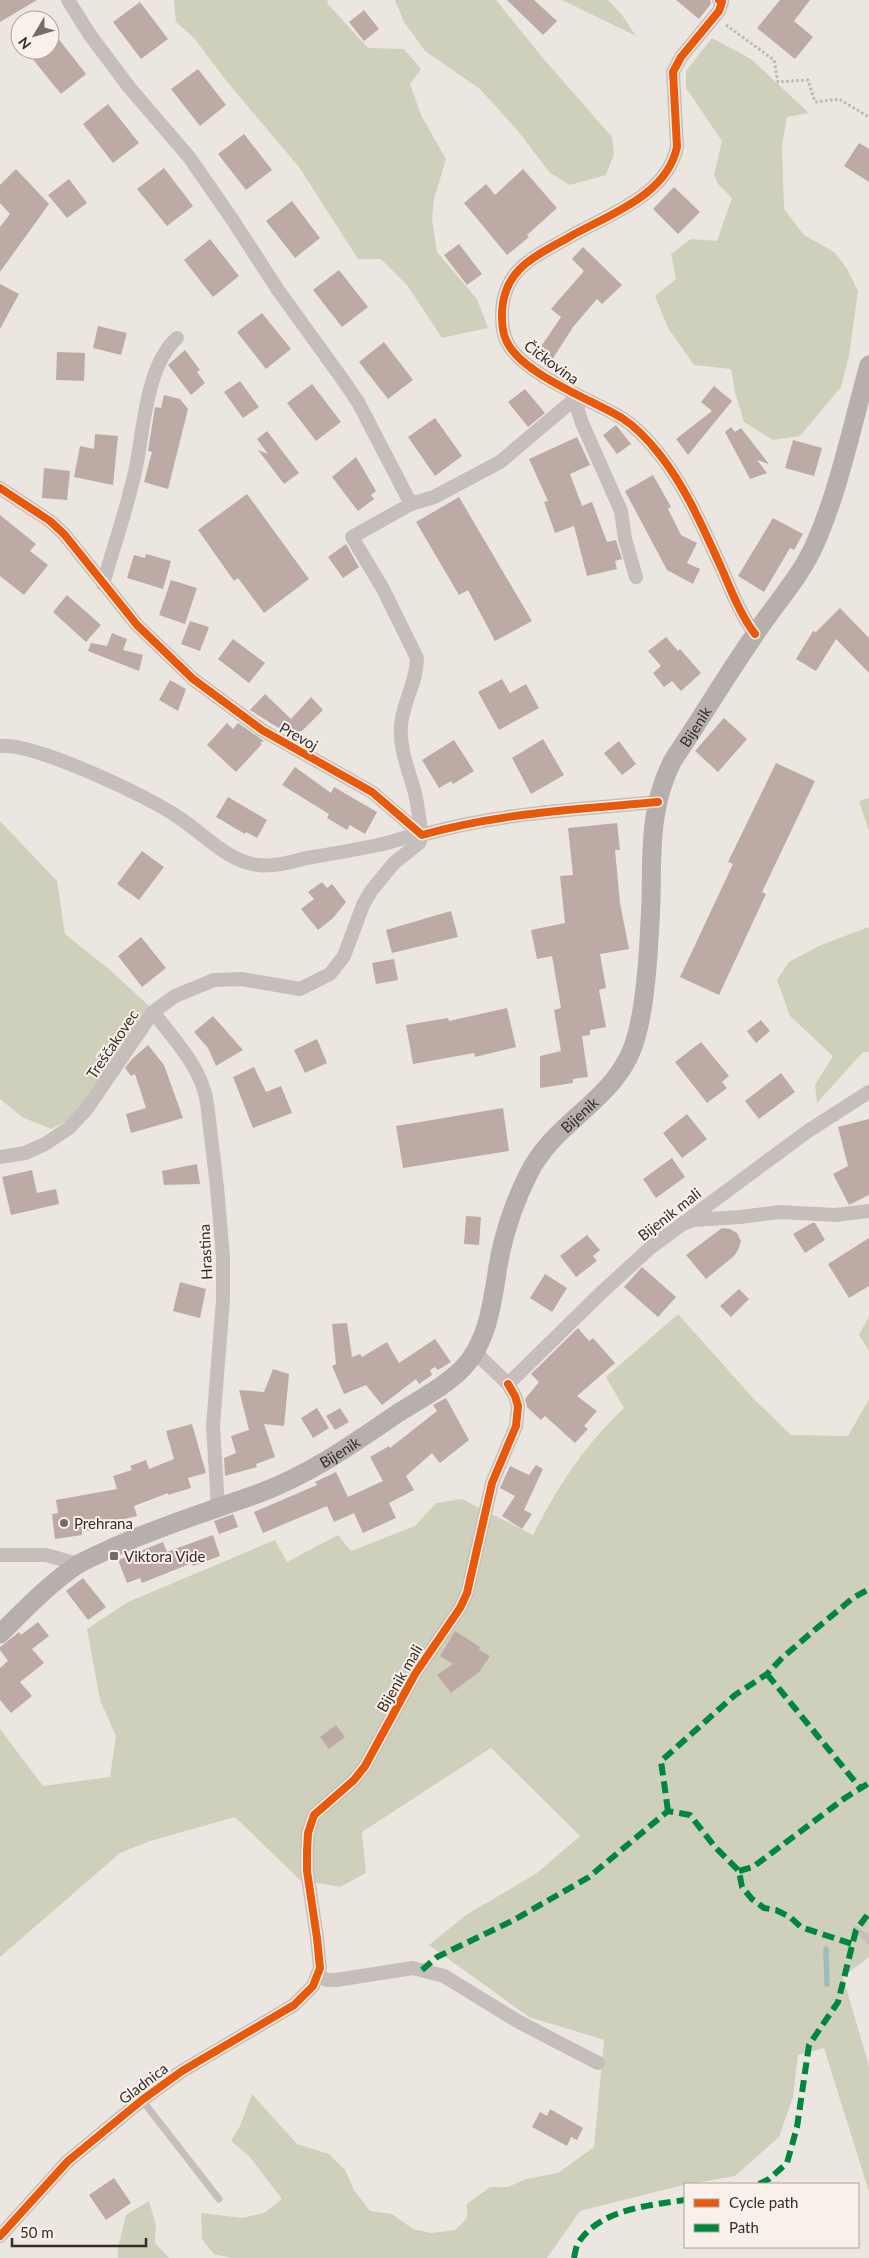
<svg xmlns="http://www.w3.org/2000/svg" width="869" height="2258" font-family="Lato,sans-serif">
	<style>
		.green { fill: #ced0bc }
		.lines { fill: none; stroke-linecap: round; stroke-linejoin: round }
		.stream { stroke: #a0bcb9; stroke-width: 5.5 }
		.building { fill: #beaaa4 }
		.path { stroke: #bdb7b3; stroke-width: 3; stroke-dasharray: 2.5 2.5; stroke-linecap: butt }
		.service { stroke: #c5beba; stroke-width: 7 }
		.minor { stroke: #c5beba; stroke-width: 14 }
		.secondary { stroke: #b6afab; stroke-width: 19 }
		.quiet { stroke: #00873e; stroke-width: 6; stroke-dasharray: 12 6; stroke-linecap: butt }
		.cycleway-casing { stroke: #f8f0e9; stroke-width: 11 }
		.cycleway { stroke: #e8590c; stroke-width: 8 }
		.poi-dot { fill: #756d69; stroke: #f8f0e9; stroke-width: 2 }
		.labels { text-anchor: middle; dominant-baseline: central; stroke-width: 4; stroke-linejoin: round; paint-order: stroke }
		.street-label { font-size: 15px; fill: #352c29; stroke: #f8f0e9 }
		.poi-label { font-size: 15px; fill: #352c29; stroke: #f8f0e9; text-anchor: start }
	</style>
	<rect width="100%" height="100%" fill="#ece6e1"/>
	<path class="green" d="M174,0h154l-1,3 41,45 36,1 17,20 -11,15 11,31 25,44 -12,40 -2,20 5,33 40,47 11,29 -46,10 -35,-53 -26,-26h-23l-59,-92 -71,-84 -34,-45 -18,-16z
		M395,0h101l46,57 70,80 2,17 -8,21 -36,10 -20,-12 -32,-42 -38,-42 -55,-38 -21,-29z
		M562,0h46l14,15 14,21z
		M712,38l39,21 58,54 -22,4 -5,28 2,64 20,26 30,17 12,15 12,24 -9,65 -8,31 -41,49 -27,4 -29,-18 -9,-30 -4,-23 -37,-4 -26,-37 -13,-32 21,-17 -5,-25 20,-15 26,2 15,-43 -14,-14 -4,-9 8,-34 -36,-53v-17z
		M869,798v33l-10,-30z
		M0,821l57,60 8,53 45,36 39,36 -55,86 -23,27 -20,10 -29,-12 -22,-18z
		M869,927v125h-6l-46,51 -2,-18 18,-29 -43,-40 -13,-36 12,-18 32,-17z
		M678,1314l74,83 39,38 57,1 21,-37v558l-26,20 26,89v126l-45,-144 -26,7 -5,42 -14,40 -44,39 -56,10 -99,25 -33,47h-315l-18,-4 -12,-15 -1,-26 41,5 22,-5 18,-14 -33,-43 -18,-15 9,-15 12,-32 45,50 32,10 16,16 9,20 16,21 22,3 21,15 18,4 24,-3 12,-12v-14l23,-17h18l18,-8 32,-6 36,-26 10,-107 -75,-23 -100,-72 37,-30 71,-42 43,-37 -89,-88 -129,84 4,41 -26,14 -40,-7 -65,-63 -85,24 -30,12 -120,104v-228l43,57 67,-9 6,-41 -16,-36 -13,-71 41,-27 147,-62 12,22 51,-27 13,16 64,-25 21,-23 26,-4 71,36c25,-49 51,-89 91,-127l-18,-31z
		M869,1316v35l-10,-16z
		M149,2201l7,24 -1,18 14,15h-51v-10l8,-33z"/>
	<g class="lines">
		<path class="stream" d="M826,1949l1,35"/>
	</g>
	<path class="building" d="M0,0h37l-37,22z
		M507,0h27l23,21 -14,14z
		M676,0h34l1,4 -12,15z
		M780,0h30l-16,21 19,16 -18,22 -38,-31z
		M140,2l28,37 -27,20 -28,-37z
		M364,10l15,19 -15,12 -15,-19z
		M50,28l36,46 -25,20 -30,-37 9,-7h10z
		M198,69l28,36 -26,21 -29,-37z
		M108,104l31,39 -26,20 -30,-39z
		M244,134l28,36 -26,20 -28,-36z
		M859,143l10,6v33l-25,-16z
		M164,168l29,38 -26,20 -30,-37z
		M16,169l33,35 -49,68v-45l10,-13 -10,-11v-18z
		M523,169l34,39 -30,27 2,2 -22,18 -43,-52 22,-19 9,11z
		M69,179l18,24 -20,15 -19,-23z
		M674,187l26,25 -22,22 -25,-25z
		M292,201l28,37 -25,20 -29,-37z
		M210,239l29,37 -26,21 -29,-37z
		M459,244l23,30 -15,11 -23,-30z
		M583,247l39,38 -20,19 -5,-5 -24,28 -21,33 -14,-9 23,-34 -10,-8 33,-38 -12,-12z
		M339,270l29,37 -26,20 -29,-37z
		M0,284l19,10 -19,35z
		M262,313l29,36 -25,20 -29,-37z
		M98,326l29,7 -6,22 -28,-7z
		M384,342l29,38 -25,19 -29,-37z
		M185,350l15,20 -3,2 8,11 -14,12 -23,-30z
		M57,352l28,1 -1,28 -28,-1z
		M240,381l19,26 -16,11 -19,-26z
		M312,384l29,38 -25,19 -29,-38z
		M714,386l18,15 -44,54 -12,-16 36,-28 -11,-9z
		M525,389l20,24 -17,14 -20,-25z
		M164,395l16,4 8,10 -20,80 -24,-7 8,-30 -4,-1 7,-44 6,1z
		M435,418l27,38 -27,20 -27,-39z
		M616,425l15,19 -14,10 -14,-19z
		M731,427l4,5 6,-4 28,36 -12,-4 10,13 -17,6 -25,-47z
		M267,431l32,42 -15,11 -26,-34 10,4 -11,-15z
		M95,434l23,2 -5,49 -39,-8 6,-31 14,3z
		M577,437l13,28 -20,9 12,32 10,-4 15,40 9,-2 6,19 -7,2 2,8 -30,7 -13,-50 -19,7 -11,-31 4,-1 -19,-42z
		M793,440l29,8 -8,28 -29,-8z
		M356,457l20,34 -5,4 3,4 -16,12 -26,-34z
		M44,468l26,3 -3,29 -25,-2z
		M653,475l18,32 -3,2 13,26 16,8 -10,20 13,6 -7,15 -26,-14 -42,-79z
		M247,494l62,85 -45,34 -26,-35 -4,3 -36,-51z
		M459,497l73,124 -37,20 -27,-51 -9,5 -43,-73z
		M0,515l36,29 -6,7 18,14 -24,30 -24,-19z
		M773,518l30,16 -9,16 -4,-2 -26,44 -26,-16z
		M346,544l13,23 -16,11 -15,-21z
		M146,554l25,7 -8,28 -36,-11 7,-23 11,3z
		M171,580l26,8 -12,36 -26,-9z
		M67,595l34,30 -15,17 -33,-30z
		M840,608l29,30v35l-33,-34 -20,32 -20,-12 17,-28 3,1z
		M190,621l19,6 -9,24 -19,-7z
		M112,633l15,6 -4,11 20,5 -4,16 -51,-20 3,-8 16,3z
		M666,637l12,14 2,-2 21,24 -20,18 -9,-10 -8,6 -11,-14 8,-7 -13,-15z
		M233,639l32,24 -16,20 -31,-24z
		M502,679l8,14 16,-9 13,24 -40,22 -21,-38z
		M170,680l16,9 -8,22 -19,-11z
		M265,694l26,25 20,-22 12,13 -20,20 -12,6 -41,-26z
		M724,718l23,21 -29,33 -23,-21z
		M227,723l6,6 5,-6 26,18 -4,2 2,1 -26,28 -29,-27z
		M543,739l21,36 -33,19 -19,-36z
		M454,740l20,31 -21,13 -2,-3 -12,7 -17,-28z
		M619,741l17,23 -14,11 -18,-22z
		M776,763l39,18 -53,111 4,2 -47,101 -39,-18 53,-113 -5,-2z
		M295,767l36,26 3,-6 43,25 -12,22 -15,-9 -3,5 -20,-12 2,-4 -47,-29z
		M228,797l39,23 -10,18 -11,-6 -1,2 -29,-17z
		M617,823l3,27h-5l5,53 9,46 -29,5 6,34 -7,2 7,37 -16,3v5l-8,1 6,41 -15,2v4l-33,5v-32l21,-5 -7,-41 7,-2 -9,-52 -15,3 -6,-29 34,-7 -5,-47 13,-1 -5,-47z
		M142,851l22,16 -25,33 -22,-16z
		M322,882l5,6 5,-4 14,18 -13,16 -15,12 -17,-21 13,-10 -6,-7z
		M451,911l7,26 -66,16 -6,-23z
		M141,937l25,31 -24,19 -24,-31z
		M394,959l4,21 -22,4 -4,-21z
		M507,1008l9,39 -41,10 -1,-4 -61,11 -7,-39 42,-7 1,3z
		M213,1016l30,34 -27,16 -8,-18 -14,-16z
		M761,1020l9,11 -14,12 -9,-12z
		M317,1039l10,24 -22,10 -11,-23z
		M701,1042l28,34 -7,6 5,6 -20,15 -32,-41z
		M148,1045l16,20 19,53 -52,15 -5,-19 20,-6 -11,-34 -4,2 -6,-8 7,-9z
		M254,1067l12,25 15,-6 11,27 -39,15 -20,-51z
		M781,1073l14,19 -36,27 -14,-18z
		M503,1108l6,43 -106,17 -7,-42z
		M687,1114l20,25 -25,19 -19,-25z
		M869,1119v76l-20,10 -16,-31 15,-8 -10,-39z
		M672,1158l13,19 -29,21 -13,-19z
		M197,1164l3,20 -36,1 -2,-14z
		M32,1170l5,23 19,-4 3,15 -48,11 -9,-38z
		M466,1216l15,1 -2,28 -15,-1z
		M812,1223h3l10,17 -20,13 -12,-19z
		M722,1228l8,1 7,4 4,8 -3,9 -4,6 -28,23 -20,-24z
		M587,1235l13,15 -7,6 4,5 -21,16 -16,-21z
		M869,1238v48l-20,12 -21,-34z
		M642,1267l34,30 -18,20 -34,-30z
		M545,1274l22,14 -15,24 -22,-14z
		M180,1282l26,7 -6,29 -27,-7z
		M739,1289l10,10 -18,18 -11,-11z
		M347,1323l5,34 8,-3 2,3 25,-15 12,21 36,-24 16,23 -13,8 -3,-3 -5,3 2,5 -13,9 -3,-5 -34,26 -16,-20 -22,9 -12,-28 4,-2 -4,-40z
		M578,1328l11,13 4,-3 22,25 -38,33 20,15 -13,15 4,3 -13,14 -30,-27 -4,4 -14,-13 -2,-8 14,-17 -8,-8z
		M273,1369l16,5 -5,52 -20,-2 11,33 -19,7 1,3 -32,9 -1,-18 12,-5 -5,-17 18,-6 -10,-40 25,2z
		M446,1398l23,42 -29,23 -8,-10 -26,23 8,14 -25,13 7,15 -33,15 -9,-20 -20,9 -7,-16 -64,27 -9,-21 63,-27 -2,-3 21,-10 12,25 35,-16 -13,-24 19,-11 1,2 47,-37 -4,-6z
		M317,1408l12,20 -16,10 -12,-20z
		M340,1408l9,14 -14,8 -9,-14z
		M192,1424l14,49 -18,5 3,10 -23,7v-2l-34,13 3,10 -43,10v4l-12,1v4l-27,4 -3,-25 6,-1 -2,-13 61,-11 -4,-13 19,-6 -2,-4 16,-6 3,9 25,-10 -8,-28z
		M536,1465l7,4 -19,41 8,4 -10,15 -20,-13 13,-20 -15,-8 10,-22 19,9z
		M233,1514l5,13 -19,7 -5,-13z
		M213,1535l7,21 -27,10 -1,-3 -50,20 -2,-5 -13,5 -9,-23 45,-18 4,10z
		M83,1578l23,29 -18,13 -22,-29z
		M38,1622l11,14 -17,13 12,14 -24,19 12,14 -21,17 -11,-13v-32l8,-7 -8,-11v-3l19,-15 2,3z
		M455,1631l25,16 -1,3 11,6 -11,16 -28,21 -14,-18 16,-11 -13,-8z
		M336,1725l9,12 -16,12 -9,-12z
		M550,2109l33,19 -6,12 -6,-3 -4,9 -35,-19 8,-15 7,4z
		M114,2178l17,25 -25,17 -17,-25z"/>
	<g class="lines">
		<path class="path" d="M726,25l48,35 4,22 30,-2 7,22 24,-3 30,18"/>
		<path class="service" d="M856,1930l10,7 3,4
			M142,2100l77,99"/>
		<path class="minor" d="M68,0l22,35 39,52 60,70 43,62 46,71 65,90 15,22 53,102
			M719,0l3,2 -3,9 -38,46 -8,15 4,75c-10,48 -67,67 -106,89 -34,20 -67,31 -69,76 0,10 0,21 5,30 15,32 85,58 115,76 14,9 27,23 38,37 26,33 43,73 61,112 10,23 19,47 34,67
			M577,397l1,14 4,12 39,88 4,28 11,38
			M0,488l50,33 14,13 73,91 56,54 69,51 110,62 50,43c77,-22 157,-26 236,-33
			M103,584c11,-39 25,-78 33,-117 8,-39 10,-101 41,-129
			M0,746c35,-3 148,50 178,71 25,16 50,45 80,48 16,2 34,-3 49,-7 24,-4 47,-8 71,-13 15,-3 28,-9 44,-10
			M422,835c-3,-14 -4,-29 -7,-42 -6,-22 -16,-44 -14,-68 2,-23 16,-43 16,-67l-34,-69 -31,-52 59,-33 23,-7 66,-35 77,-65
			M153,1012c21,27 49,56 54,91l10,84 6,70v43l-10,126 5,81
			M0,1157l25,-4 20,-9 24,-16 17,-18 67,-98 22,-16 39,-16 27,-1 59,10 30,-15 14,-18 19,-51 8,-14 23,-28 25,-20 3,-8
			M686,1223l8,-3 46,-3 40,-5 55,3 34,-4
			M475,1352l33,32 94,-92 48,-44 158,-117 61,-39
			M0,1555h46l32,9
			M317,1975l10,5h9l77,-12 31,8 75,46 79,41
			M0,2236l68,-75 74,-61 40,-29 112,-66 19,-19 7,-18 -3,-30 -10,-67v-20l1,-18 6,-18 40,-35 11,-14 50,-92 45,-66 7,-15 25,-110 24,-57 2,-20 -3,-10 -7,-12"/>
		<path class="secondary" id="s1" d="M0,1634c24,-24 49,-50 77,-69 10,-6 22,-11 33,-16 47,-22 97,-37 147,-55 52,-19 96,-50 141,-81 22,-14 46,-26 65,-45 28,-29 30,-76 37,-113 6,-28 15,-54 28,-80 28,-58 93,-75 109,-141 10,-39 12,-92 14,-132 1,-51 -2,-95 22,-142 28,-41 53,-84 81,-124 20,-31 46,-58 61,-92 25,-57 37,-119 54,-179"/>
		<path class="quiet" d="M767,1674l94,115
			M668,1811l-7,-50 74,-66 32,-21 15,-16 29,-25 42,-35 16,-9
			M739,1871l14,-4 92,-69 24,-15
			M422,1970l15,-13 77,-37 75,-43 79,-66 22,4 25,32 24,24 3,16 10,12 12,9 12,2 14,7 11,10 51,17
			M759,2184l10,-5 18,-16 10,-36 12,-82 29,-43 18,-72 13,-17
			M574,2258c1,-5 2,-11 4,-15 22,-34 72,-38 107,-43"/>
		<defs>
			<path id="cycleway" d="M719,0l3,2 -3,9 -38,46 -8,15 4,75c-10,48 -67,67 -106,89 -34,20 -67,31 -69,76 0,10 0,21 5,30 15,32 85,58 115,76 14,9 27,23 38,37 26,33 43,73 61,112 10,23 19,47 34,67
				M0,488l50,33 14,13 73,91 56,54 69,51 110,62 50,43c77,-22 157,-26 236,-33
				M0,2236l68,-75 74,-61 40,-29 112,-66 19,-19 7,-18 -3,-30 -10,-67v-20l1,-18 6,-18 40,-35 11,-14 50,-92 45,-66 7,-15 25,-110 24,-57 2,-20 -3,-10 -7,-12"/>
		</defs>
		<use href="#cycleway" class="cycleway-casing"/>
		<use href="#cycleway" class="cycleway"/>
	</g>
	<g class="poi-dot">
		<circle cx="64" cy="1523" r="5"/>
		<rect x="109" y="1551" width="10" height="10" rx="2.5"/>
	</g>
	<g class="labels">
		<g class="street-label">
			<text transform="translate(552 362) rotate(36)">Čičkovina</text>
			<text stroke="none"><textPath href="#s1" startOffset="1244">Bijenik</textPath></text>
			<text transform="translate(299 736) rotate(29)">Prevoj</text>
			<text transform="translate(112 1044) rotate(-56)">Treščakovec</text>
			<text stroke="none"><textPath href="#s1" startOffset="825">Bijenik</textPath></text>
			<text transform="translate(669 1214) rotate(-38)">Bijenik mali</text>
			<text transform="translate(205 1252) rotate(-93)">Hrastina</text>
			<text stroke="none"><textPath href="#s1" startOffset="390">Bijenik</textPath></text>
			<text transform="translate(399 1678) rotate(-60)">Bijenik mali</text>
			<text transform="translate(143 2083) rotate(-37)">Gladnica</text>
		</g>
		<g class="poi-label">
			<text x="74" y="1523">Prehrana</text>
			<text x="124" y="1556">Viktora Vide</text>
		</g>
	</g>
	<rect x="684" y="2183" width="175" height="65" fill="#f8f0e9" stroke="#aaa29c"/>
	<rect x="694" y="2199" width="25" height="8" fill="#e8590c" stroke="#aaa29c"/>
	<text x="729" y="2208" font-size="15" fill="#352c29">Cycle path</text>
	<rect x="694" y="2224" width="25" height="8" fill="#00873e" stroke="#aaa29c"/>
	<text x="729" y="2233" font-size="15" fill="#352c29">Path</text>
	<g transform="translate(35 35) rotate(232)"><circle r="24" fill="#f8f0e9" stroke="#aaa29c"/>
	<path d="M0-4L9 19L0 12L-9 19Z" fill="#756d69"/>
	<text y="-8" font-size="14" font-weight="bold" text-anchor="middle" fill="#352c29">N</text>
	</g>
	<path d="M12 2238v8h134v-8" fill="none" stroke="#352c29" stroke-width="2.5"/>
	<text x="20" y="2238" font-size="15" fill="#352c29" stroke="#f8f0e9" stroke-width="4" paint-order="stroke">50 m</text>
</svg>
